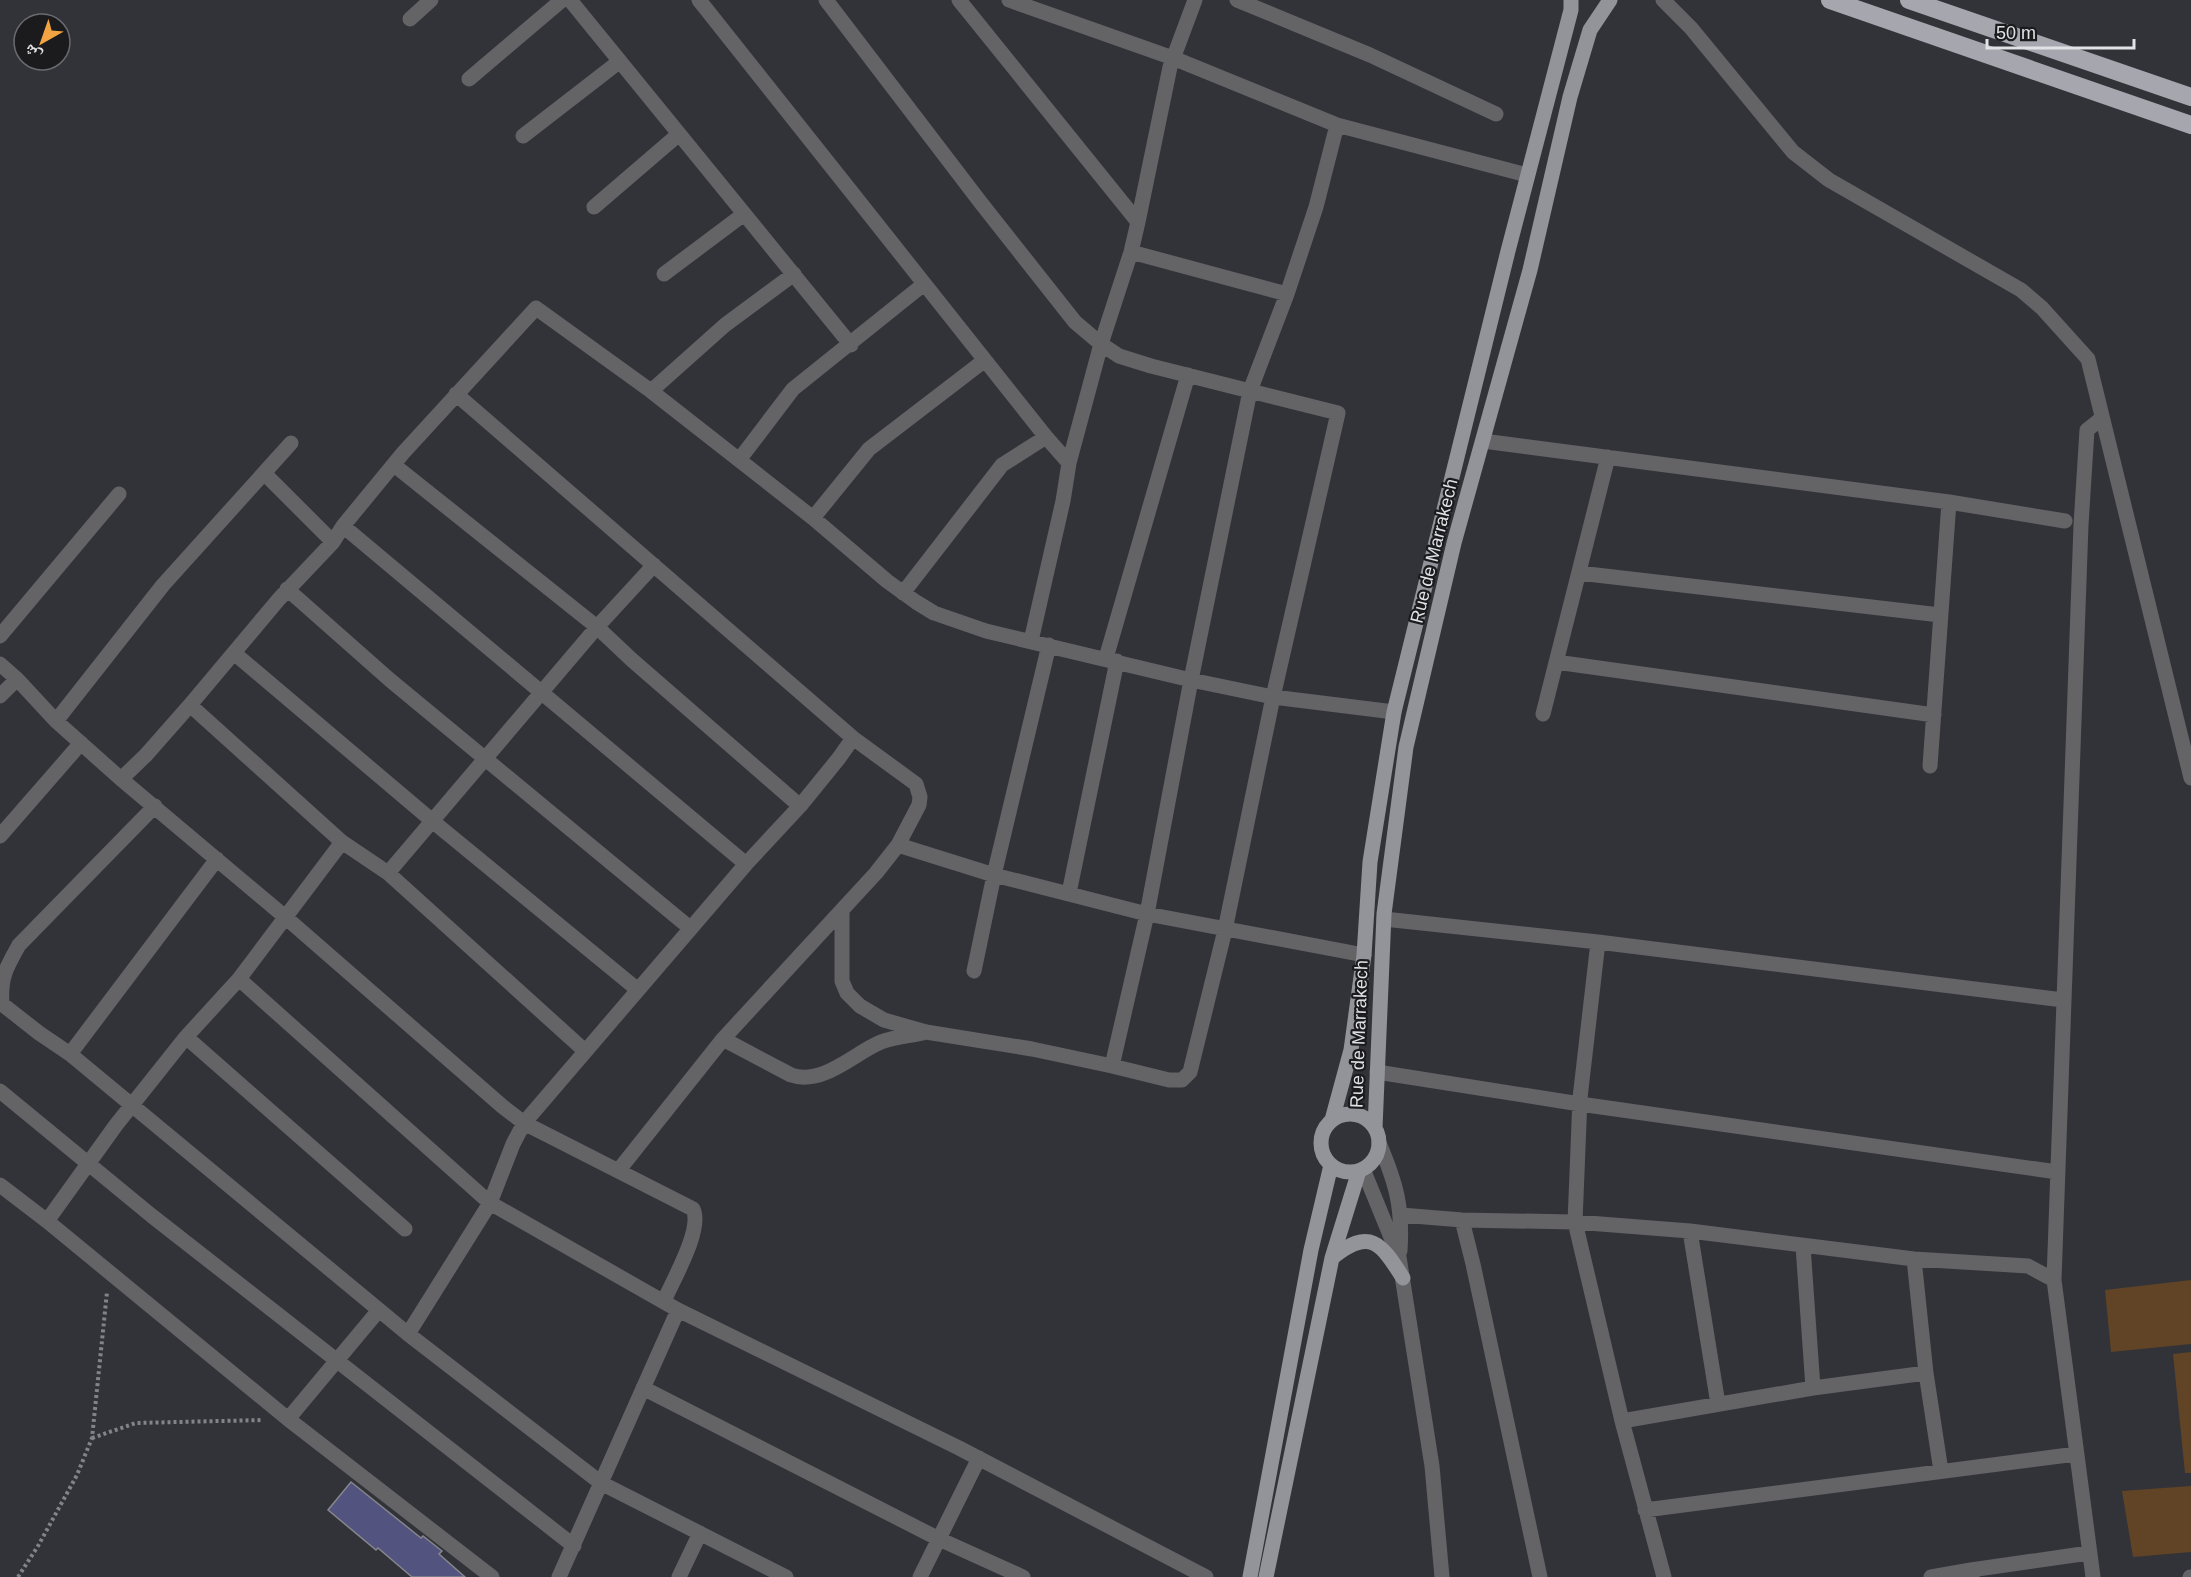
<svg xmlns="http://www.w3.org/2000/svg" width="2191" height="1577" font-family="Arial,'Noto Naskh Arabic',sans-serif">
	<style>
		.green { fill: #604425 }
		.building { fill: #53537f; stroke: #86868d; stroke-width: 1.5 }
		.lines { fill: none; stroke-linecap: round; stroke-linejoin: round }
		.path { stroke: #838489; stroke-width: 4; stroke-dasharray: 3 3; stroke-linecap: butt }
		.minor { stroke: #646467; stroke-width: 15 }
		.major { stroke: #93949a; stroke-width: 15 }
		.highway { stroke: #a6a6ae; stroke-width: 18 }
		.labels { text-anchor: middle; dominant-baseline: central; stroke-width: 4.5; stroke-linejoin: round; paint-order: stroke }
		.street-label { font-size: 18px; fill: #e1e2e6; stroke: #1b1b1e }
	</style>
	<rect width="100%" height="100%" fill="#323339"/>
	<path class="green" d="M2191,1280v64l-80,8 -6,-62z
		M2191,1352v121h-6l-12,-119z
		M2191,1486v66l-58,5 -11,-66z"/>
	<path class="building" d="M351,1482l70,56 2,-2 19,15 -3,3 26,23h-53l-34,-29 -2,2 -48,-40z"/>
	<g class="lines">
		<path class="path" d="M92,1438l44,-15 127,-3
			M18,1577l20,-31 39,-71 15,-37 15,-146"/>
		<path class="minor" d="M570,0l281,345
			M699,0l347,437 23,26
			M826,0l155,203 94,119 26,22 18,12 32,10 187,47 -65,284 -48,233 -35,142 -8,8h-13l-57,-14 -80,-17 -106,-17 -42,-12 -24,-14 -13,-13 -5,-12v-71
			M959,0l179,222
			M1009,0l164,58 164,67 190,50
			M1237,0l133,55 126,59
			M1663,0l28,28 102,124 36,28 192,110 21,18 46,51 103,419
			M410,19l21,-19
			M469,79l93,-79
			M523,136l97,-75
			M594,207l85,-73
			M1131,252l156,42
			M664,274l80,-60
			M651,391l74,-66 69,-51
			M456,394l397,344 63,46 4,13 -1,8 -21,40 -22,28 -153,166 -105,132
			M1483,441l466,61 116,19
			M739,460l54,-71 131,-105
			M394,465l203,162 35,33 168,146
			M264,473l69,69
			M813,518l56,-69 116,-89
			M343,526l403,338
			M1579,573l361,42
			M287,589l103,91 300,248
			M903,593l99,-128 44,-28
			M0,636l119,-142
			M1031,641l32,-140 6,-38 32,-119 30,-92 7,-30 32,-155 25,-67
			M234,653l202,171 202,166
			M1106,658l82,-283
			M1556,662l378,53
			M0,664l17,15
			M0,696l17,-17 39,42 107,-136 128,-142
			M1543,714l65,-257
			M56,721l65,58 163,137 218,190 22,17 169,86c10,20 -20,71 -29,92
			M1930,766l19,-264
			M121,779l25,-24 44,-50 89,-106 54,-57 10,-16 60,-73 133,-145 115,83 162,127 74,63 29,21 18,11 52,18 205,49 82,17 121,15
			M155,806l-136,139c-13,23 -19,33 -17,59l37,29 31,21 338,280 193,149 185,94
			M0,836l81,-93
			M342,842l46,31 197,178
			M898,845l96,30 153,39 217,41
			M388,873l209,-246 57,-62
			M1069,893l48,-232
			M1384,919l214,23 465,58
			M1598,942l-18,156 -5,124 47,199 42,156
			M974,971l20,-96 55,-230
			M239,979l251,224 188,107 281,138 247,129
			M186,1037l219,192
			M723,1039l68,36c32,11 63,-22 90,-33 13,-5 29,-6 42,-9
			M70,1054l147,-195
			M1112,1066l35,-152 44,-234 59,-289 37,-97 29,-87 21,-82
			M1377,1072l203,32 477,68
			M0,1091l152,125 422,330
			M1379,1143c17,40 24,64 21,108
			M1363,1169l36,88 33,209 10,111
			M0,1185l47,36 69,-96 70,-88 53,-58 103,-137 -152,-137
			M1401,1215l61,5 113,2 115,9 224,28 114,7 26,14
			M1462,1220l11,44 67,313
			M47,1221l241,198 204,158
			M1690,1231l28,173
			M1803,1246l10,142
			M1914,1259l12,114 15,98
			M408,1334l82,-131 23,-59 11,-21 222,-259 54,-58 39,-48 14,-20
			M643,1388l296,151 84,38
			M288,1419l91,-109
			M1622,1421l191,-33 113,-15
			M1645,1510l431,-56
			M1971,1570l118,-17
			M559,1577l119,-267
			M679,1577l21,-44
			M920,1577l59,-119
			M1931,1577l40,-7 1,7
			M2093,1577l-39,-297 27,-755 6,-95 15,-12
			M2190,1577h1"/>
		<path class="major" d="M1321 1143a29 29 0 1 1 58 0a29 29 0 1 1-58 0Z
			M1332,1120l19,-70 13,-95 6,-93 24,-150 114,-461 63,-241v-10
			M1375,1128l9,-214 22,-167 48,-204 76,-273 40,-173 20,-67 20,-30
			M1332,1258c38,-31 49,-15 71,20
			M1250,1577l61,-327 20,-85
			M1266,1577l66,-319 27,-87"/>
		<path class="highway" d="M1830,0l361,125
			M1909,0l282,97"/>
	</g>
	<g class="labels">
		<g class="street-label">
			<text transform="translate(1434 551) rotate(-76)">Rue de Marrakech</text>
			<text transform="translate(1359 1034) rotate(-88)">Rue de Marrakech</text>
		</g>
	</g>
	<g transform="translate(42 42) rotate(220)"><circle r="28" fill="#1b1b1e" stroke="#6a6b6e" stroke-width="1.5"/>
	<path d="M0-4.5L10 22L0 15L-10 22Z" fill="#f3a442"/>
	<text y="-9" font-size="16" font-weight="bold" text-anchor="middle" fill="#e1e2e6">ش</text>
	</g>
	<path d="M1987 39v9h147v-9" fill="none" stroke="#e1e2e6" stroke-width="3"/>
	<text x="1996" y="39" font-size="18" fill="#e1e2e6" stroke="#1b1b1e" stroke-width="4.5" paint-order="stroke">50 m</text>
</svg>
